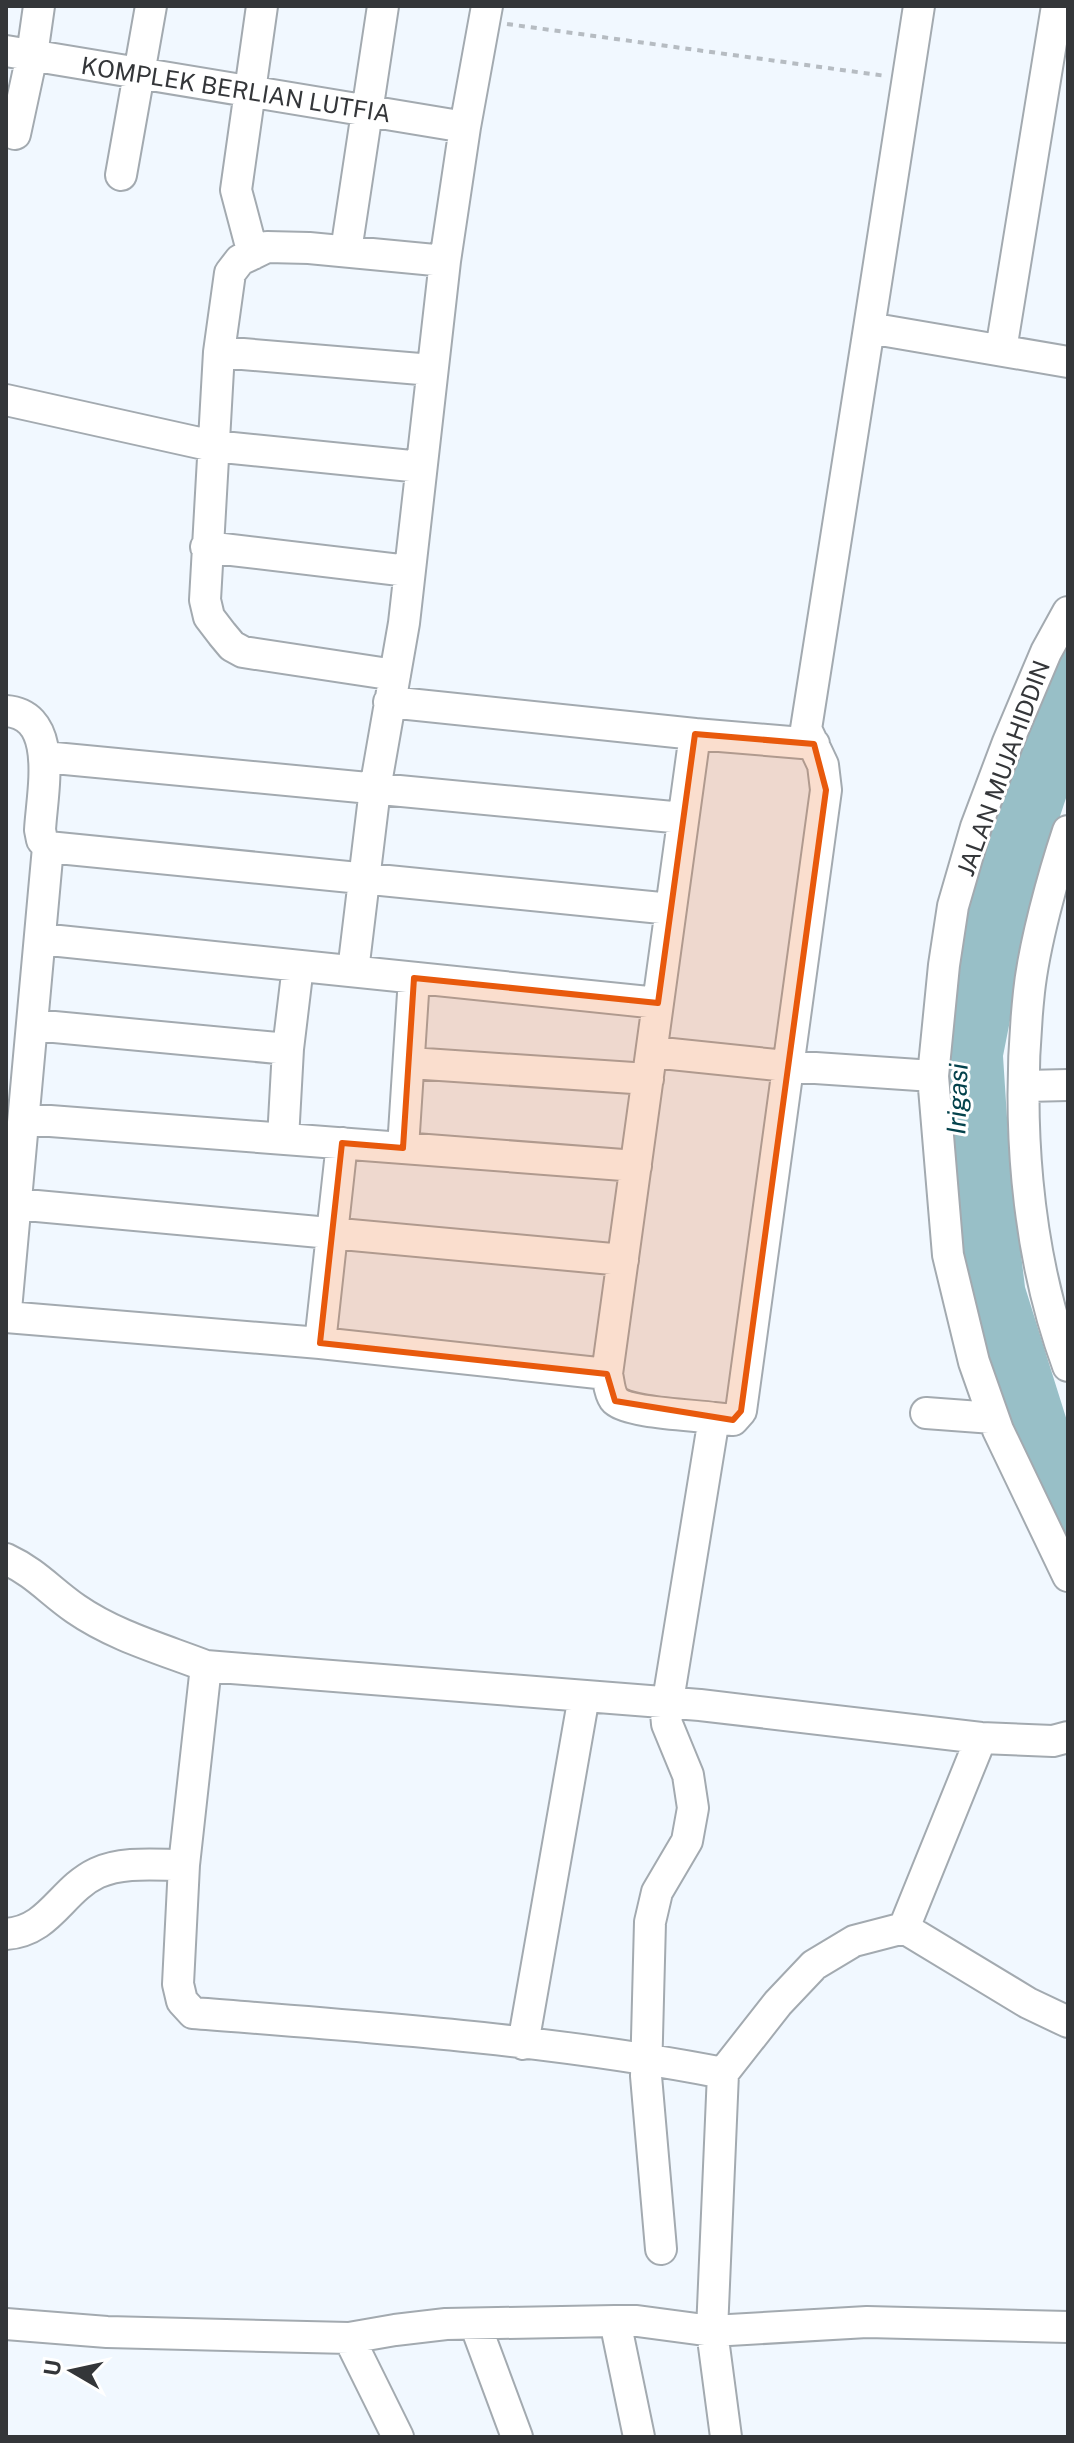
<svg xmlns="http://www.w3.org/2000/svg" width="1074" height="2443" font-family="'Public Sans',sans-serif">
	<style>
		.water { fill: #98bfc7 }
		.lines { fill: none; stroke-linecap: round; stroke-linejoin: round }
		.minor-casing { stroke: #a3aab0; stroke-width: 34 }
		.path { stroke: #b6bcc2; stroke-width: 4; stroke-dasharray: 6 6; stroke-linecap: butt }
		.minor { stroke: #fff; stroke-width: 30 }
		.marked { fill: #e8590c; fill-opacity: 0.2; stroke: #e8590c; stroke-width: 6; stroke-linejoin: round }
		.labels { text-anchor: middle; dominant-baseline: central; stroke-width: 6; stroke-linejoin: round; paint-order: stroke }
		.street-label { font-size: 24px; fill: #343639; stroke: #fff }
		.water-label { font-size: 26px; font-style: italic; fill: #04424c; stroke: #fff }
	</style>
	<rect width="100%" height="100%" fill="#f1f8ff"/>
	<path class="water" d="M1068,644v148l-32,97 -33,167 7,108 15,123 43,137v144l-102,-252 -24,-170 3,-118 21,-137 51,-152z"/>
	<g class="lines">
		<defs>
			<path id="minor" d="M919,6l-50,322 199,34
				M6,51l459,76
				M15,134l17,-79 7,-49
				M121,175l30,-169
				M346,251l37,-245
				M253,254l-17,-64 26,-184
				M1001,350l56,-344
				M219,352l213,18
				M6,400l207,46 208,21
				M206,547l202,24
				M1068,612l-22,40 -38,90 -32,85 -23,79 -9,59 -11,111 15,179 26,107 24,68 70,146
				M395,675l-152,-23 -11,-6 -10,-12 -13,-17 -4,-17 14,-248 11,-79 10,-13 27,-13 42,1 136,13
				M389,702l306,32
				M6,711c54,4 36,81 34,119l2,10 6,7 623,62
				M44,757l639,61
				M1068,831c-15,45 -34,114 -39,161 -13,123 -4,257 39,374
				M40,939l618,64
				M353,971l22,-182 29,-166 41,-362 20,-134 22,-121
				M33,1025l255,24
				M652,1052l134,14 147,10
				M410,1063l238,16
				M1026,1086l42,-1
				M24,1119l612,47
				M283,1139l5,-90 10,-83
				M403,1148l11,-170
				M15,1204l608,56
				M6,1310l42,-463
				M6,1317l314,26 287,31c2,8 2,18 7,25 10,14 81,16 100,19
				M320,1343l22,-200
				M607,1374l88,-640 119,10
				M926,1413l67,5
				M6,1559c30,14 44,32 70,50 39,27 86,40 130,57
				M981,1738l-77,190 124,75 40,19
				M6,1934c44,-3 55,-44 91,-61 26,-12 59,-8 87,-8
				M523,2044l61,-348
				M723,2073c-174,-34 -353,-46 -530,-60l-11,-12 -4,-17 6,-119 22,-199 494,39 281,33 72,3 15,-4
				M661,2249l-15,-173 4,-154 7,-30 30,-51 6,-33 -5,-33 -21,-51 -1,-11 48,-295 19,2 8,-9 85,-621 -3,-25 -17,-36 63,-401
				M615,2321l24,116
				M6,2324l101,8 242,6 46,-8 51,-6 169,-3h22l75,10 155,-9 201,5
				M475,2324l42,113
				M349,2338l49,99
				M726,2437l-14,-106 11,-258 55,-70 36,-38 40,-24 50,-13"/>
		</defs>
		<use href="#minor" class="minor-casing"/>
		<path class="path" d="M507,24l379,52"/>
		<use href="#minor" class="minor"/>
	</g>
	<path class="marked" d="M695,734l119,10 12,46 -85,621 -8,9 -118,-19 -8,-27 -287,-31 22,-200 61,5 11,-170 244,25z"/>
	<g class="labels">
		<g class="street-label">
			<text transform="translate(236 89) rotate(9)">KOMPLEK BERLIAN LUTFIA</text>
			<text transform="translate(1003 768) rotate(-70)">JALAN MUJAHIDDIN</text>
		</g>
		<g class="water-label">
			<text transform="translate(957 1099) rotate(-88)">Irigasi</text>
		</g>
	</g>
	<rect width="1074" height="2443" fill="none" stroke="#343639" stroke-width="16"/>
	<g transform="translate(72 2371) rotate(279)" stroke="#ffffff" stroke-width="6" paint-order="stroke">
	<path d="M0-6L14 30L0 20L-14 30Z" fill="#343639"/>
	<text y="-12" font-size="22" font-weight="bold" text-anchor="middle" fill="#343639">U</text>
	</g>
</svg>
